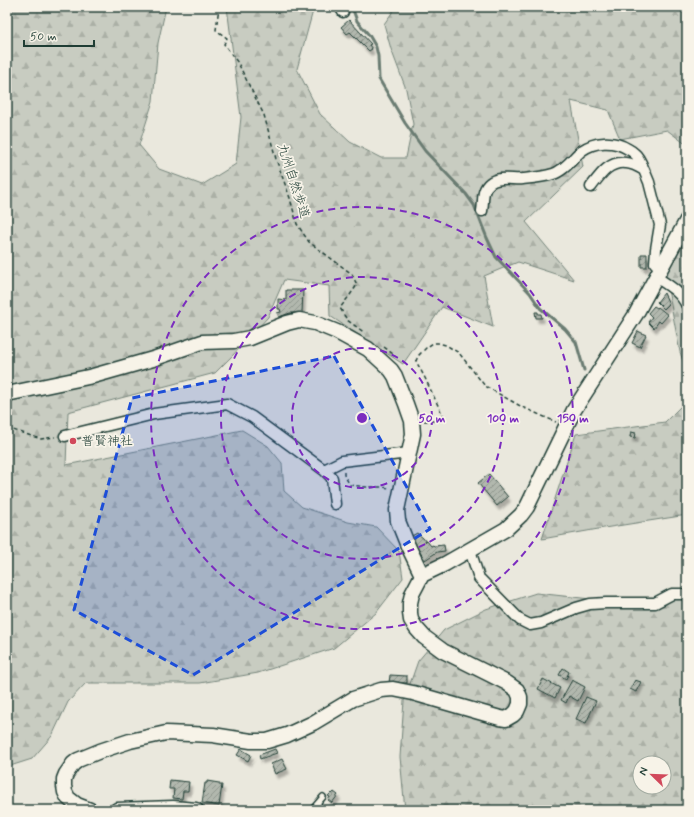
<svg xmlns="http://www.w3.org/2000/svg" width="694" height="817" font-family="Mynerve,'Klee One',sans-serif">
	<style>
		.forest { fill: url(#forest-firs); stroke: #74847a; fill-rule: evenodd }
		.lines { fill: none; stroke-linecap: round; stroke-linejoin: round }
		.stream { stroke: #6a7c72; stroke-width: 3 }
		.building { fill: url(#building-hatch); stroke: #1f3d34; filter: url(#shadow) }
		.lane-casing { stroke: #1f3d34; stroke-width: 8 }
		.street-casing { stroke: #1f3d34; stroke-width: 13 }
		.secondary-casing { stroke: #1f3d34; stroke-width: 17 }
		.path { stroke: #1f3d34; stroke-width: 1.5; stroke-dasharray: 4 3; stroke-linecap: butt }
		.lane { stroke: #f7f3e8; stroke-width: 5 }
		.street { stroke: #f7f3e8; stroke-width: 10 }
		.secondary { stroke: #f7f3e8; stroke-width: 14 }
		.marked { fill: #1d4ed8; fill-opacity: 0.2; stroke: #1d4ed8; stroke-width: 3; stroke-dasharray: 8 5; stroke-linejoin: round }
		.ring { fill: none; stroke: #7b2cbf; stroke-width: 2; stroke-dasharray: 7 5 }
		.poi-dot { fill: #d1495b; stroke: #f7f3e8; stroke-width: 1.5 }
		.labels { text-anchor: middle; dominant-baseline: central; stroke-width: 3.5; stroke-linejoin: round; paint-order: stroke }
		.street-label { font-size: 13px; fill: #1f3d34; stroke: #f7f3e8 }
		.poi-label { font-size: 13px; fill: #1f3d34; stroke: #f7f3e8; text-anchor: start }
		.centre { fill: #7b2cbf; stroke: #f7f3e8; stroke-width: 2 }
		.ring-label { font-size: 12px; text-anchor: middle; font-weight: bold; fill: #7b2cbf; stroke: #f7f3e8; stroke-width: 3.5; stroke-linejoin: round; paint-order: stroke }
	</style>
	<defs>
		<pattern id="forest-firs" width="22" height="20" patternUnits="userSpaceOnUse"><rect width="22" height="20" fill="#c8ccc1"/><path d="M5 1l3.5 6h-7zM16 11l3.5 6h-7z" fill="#abb0a6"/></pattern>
		<pattern id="building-hatch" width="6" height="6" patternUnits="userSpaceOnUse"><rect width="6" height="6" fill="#b2b8ae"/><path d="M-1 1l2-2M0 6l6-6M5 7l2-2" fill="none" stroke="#90978e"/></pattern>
		<filter id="shadow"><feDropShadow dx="2.5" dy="4.5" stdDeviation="1" flood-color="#0004"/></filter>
	</defs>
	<rect width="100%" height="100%" fill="#eae8dd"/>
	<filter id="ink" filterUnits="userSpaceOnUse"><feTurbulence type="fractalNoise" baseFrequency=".025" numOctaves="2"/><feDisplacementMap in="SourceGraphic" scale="8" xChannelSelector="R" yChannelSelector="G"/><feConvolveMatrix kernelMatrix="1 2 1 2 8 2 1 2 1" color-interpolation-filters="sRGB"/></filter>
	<g filter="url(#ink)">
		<path class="forest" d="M9,7h157l-8,36 -5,58 -14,44 20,24 43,16 34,-21 5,-47 -14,-110h87l-17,62 23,45 30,28 31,16h25l7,-34 -7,-35 -15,-40 -7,-25 12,-17h291v138l-20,-15 -47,9 -12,-29 -37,-9 12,66 -57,55 48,58 -56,-18 -34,14 9,51 -51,-20 -39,57 -73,-48 -1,-30 -45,-6 -16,37 -34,37 -19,19 -147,39 -2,53 176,-35 26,16 14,17 2,28 18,16 46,15 28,5 23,24 4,27 -27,35 -42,35 -76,25 -58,10h-114l-18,19 -16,34 -20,23 -25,8v-757z
			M687,230v143l-7,-21 -15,-78z
			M687,400v115l-83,13 -62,11 34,-105 89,-12z
			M536,593l64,7 87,-1v211h-282l-5,-53 4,-56 14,-40 26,-31 42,-21zM640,763h24v24h-24z"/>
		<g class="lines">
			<path class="stream" d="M352,7l5,14 12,14 7,12 2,9 1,23 26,44 20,28 41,43 8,11 13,33 9,19 34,36 10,15 25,21 11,13 8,28"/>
		</g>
		<path class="building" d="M349,20l22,24 -2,1 3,4 -3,2 -19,-19 -3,2 -6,-7z
			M641,254h6v13h-6z
			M286,290h17l-1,23h-12l-11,4 -2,-4 4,-1 -1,-3h-2v-10l8,1z
			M664,293l5,11 -5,5 -7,-7z
			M654,306l3,2 1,-1 10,8 -7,8 -2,-2 -5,7 -6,-6 4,-5 -4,-4z
			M535,312h3v2h3l1,4h-6z
			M638,331l8,4 -6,12 -8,-4z
			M631,432l5,1 -1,5 -5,-1z
			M489,474l19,23 -11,9 -19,-23z
			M417,533l6,5 3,4 1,-1 4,5 2,-1 1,1 10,-1 1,6 -8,1 -12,8 -15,-23z
			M563,668l6,4 -3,7 -7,-4z
			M390,675l17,1v7h-18z
			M543,679l17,9 -5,10 -17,-9z
			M572,680l13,7 -7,14 -9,-5 -3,7 -5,-3z
			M635,680l6,2 -5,10 -6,-3z
			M586,697l10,4 -10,22 -10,-4z
			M241,749l10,6 -3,6 -11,-6z
			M275,749l2,4 -17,6 -1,-4z
			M282,759l5,10 -12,5 -4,-10z
			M170,780l19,2 -1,9h-5l-1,8 -9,-1 1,-9h-5z
			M207,781l12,2v2h3l-3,21 -17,-3 3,-20h2z
			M334,792l4,3 -6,8 -4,-3 2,-3 -2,-1 3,-3 1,1z"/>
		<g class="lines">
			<defs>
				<path id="lane" d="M312,810l11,-13"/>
				<path id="street" d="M340,7l3,5
					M591,187c9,-12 18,-26 35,-24 6,0 13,4 18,7l5,12 11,43 -4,24 -1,14 5,5
					M482,211c2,-10 -1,-21 8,-28 8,-7 23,-3 33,-4 10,-1 21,-2 30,-5 11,-3 20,-16 28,-23 14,-10 32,-11 47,-2 2,1 5,3 7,5 4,3 7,11 9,16
					M656,277c12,8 25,15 31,29
					M65,436l89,-22 73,-10 25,13 72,53 18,-9 67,-8
					M324,470l8,8 3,26
					M470,550l9,28 41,42 10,5 11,-2 35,-15 14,-4 16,-1h49l17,-9h15"/>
				<path id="secondary" d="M7,394l86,-18 60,-17 49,-17 32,-1 16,-3 37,-15 12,-3 16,3 22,9 31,17 23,21 4,6 11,28 6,17 1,13 -16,76 1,11 10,25 14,29
					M90,810l-13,-5 -9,-7 -3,-6 -1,-6v-7l2,-5 7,-10 5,-4 22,-9 30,-10 36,-8 47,2 38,6h16l20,-6 26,-12 40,-24 28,-9 12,-1 20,4 87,25 6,1 7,-4 4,-4 3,-7v-7l-3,-7 -10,-7 -64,-32 -19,-14 -8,-9 -5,-8 -1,-7v-10l2,-9 10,-19 23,-11 61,-35 15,-14 6,-8 47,-97 62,-96 51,-94
					M117,810l56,-2 23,2"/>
			</defs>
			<use href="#lane" class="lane-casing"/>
			<use href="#street" class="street-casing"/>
			<use href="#secondary" class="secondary-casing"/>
			<path class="path" d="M218,7h1l-3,23 11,8 -3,6 14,19 26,52 12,44 14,39 7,26 12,18 43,32 5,11 -7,10 -10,13 7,12 18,13
				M384,347l9,7 1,3
				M424,421h17l3,-3 -19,-40 -9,-17 2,-5 8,-8 7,-5h5l8,2 13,8 26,33 37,21 34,15
				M7,428l34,11 14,-2
				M344,472v3l6,10 16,2h16l7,1"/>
			<use href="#lane" class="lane"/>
			<use href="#street" class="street"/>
			<use href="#secondary" class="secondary"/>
		</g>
	</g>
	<path class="marked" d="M334,356l96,173 -237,146 -119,-65 58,-212z"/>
	<g class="ring">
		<circle cx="362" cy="418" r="70"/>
		<circle cx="362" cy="418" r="141"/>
		<circle cx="362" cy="418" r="211"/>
	</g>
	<circle class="poi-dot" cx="73" cy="441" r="4"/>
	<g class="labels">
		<g class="street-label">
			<text transform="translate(293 181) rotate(72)">九州自然歩道</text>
		</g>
		<g class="poi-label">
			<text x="81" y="441">普賢神社</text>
		</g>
	</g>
	<circle cx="362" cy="418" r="6" class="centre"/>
	<g class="ring-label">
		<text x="432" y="422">50 m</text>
		<text x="503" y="422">100 m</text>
		<text x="573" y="422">150 m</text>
	</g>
	<rect width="694" height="817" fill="none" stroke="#f7f3e8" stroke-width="24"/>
	<rect x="12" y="12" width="670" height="793" fill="none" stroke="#1f3d34" stroke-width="1.5" filter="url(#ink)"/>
	<g transform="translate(652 775) rotate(293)"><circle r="19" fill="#f7f3e8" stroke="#a1aaa0"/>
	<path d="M0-3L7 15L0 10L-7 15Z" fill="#d1495b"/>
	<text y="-6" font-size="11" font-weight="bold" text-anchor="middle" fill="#1f3d34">N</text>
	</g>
	<path d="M24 40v6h70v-6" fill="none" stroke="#1f3d34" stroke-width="2"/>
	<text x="30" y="40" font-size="12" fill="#1f3d34" stroke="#f7f3e8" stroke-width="3" paint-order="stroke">50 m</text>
</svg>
